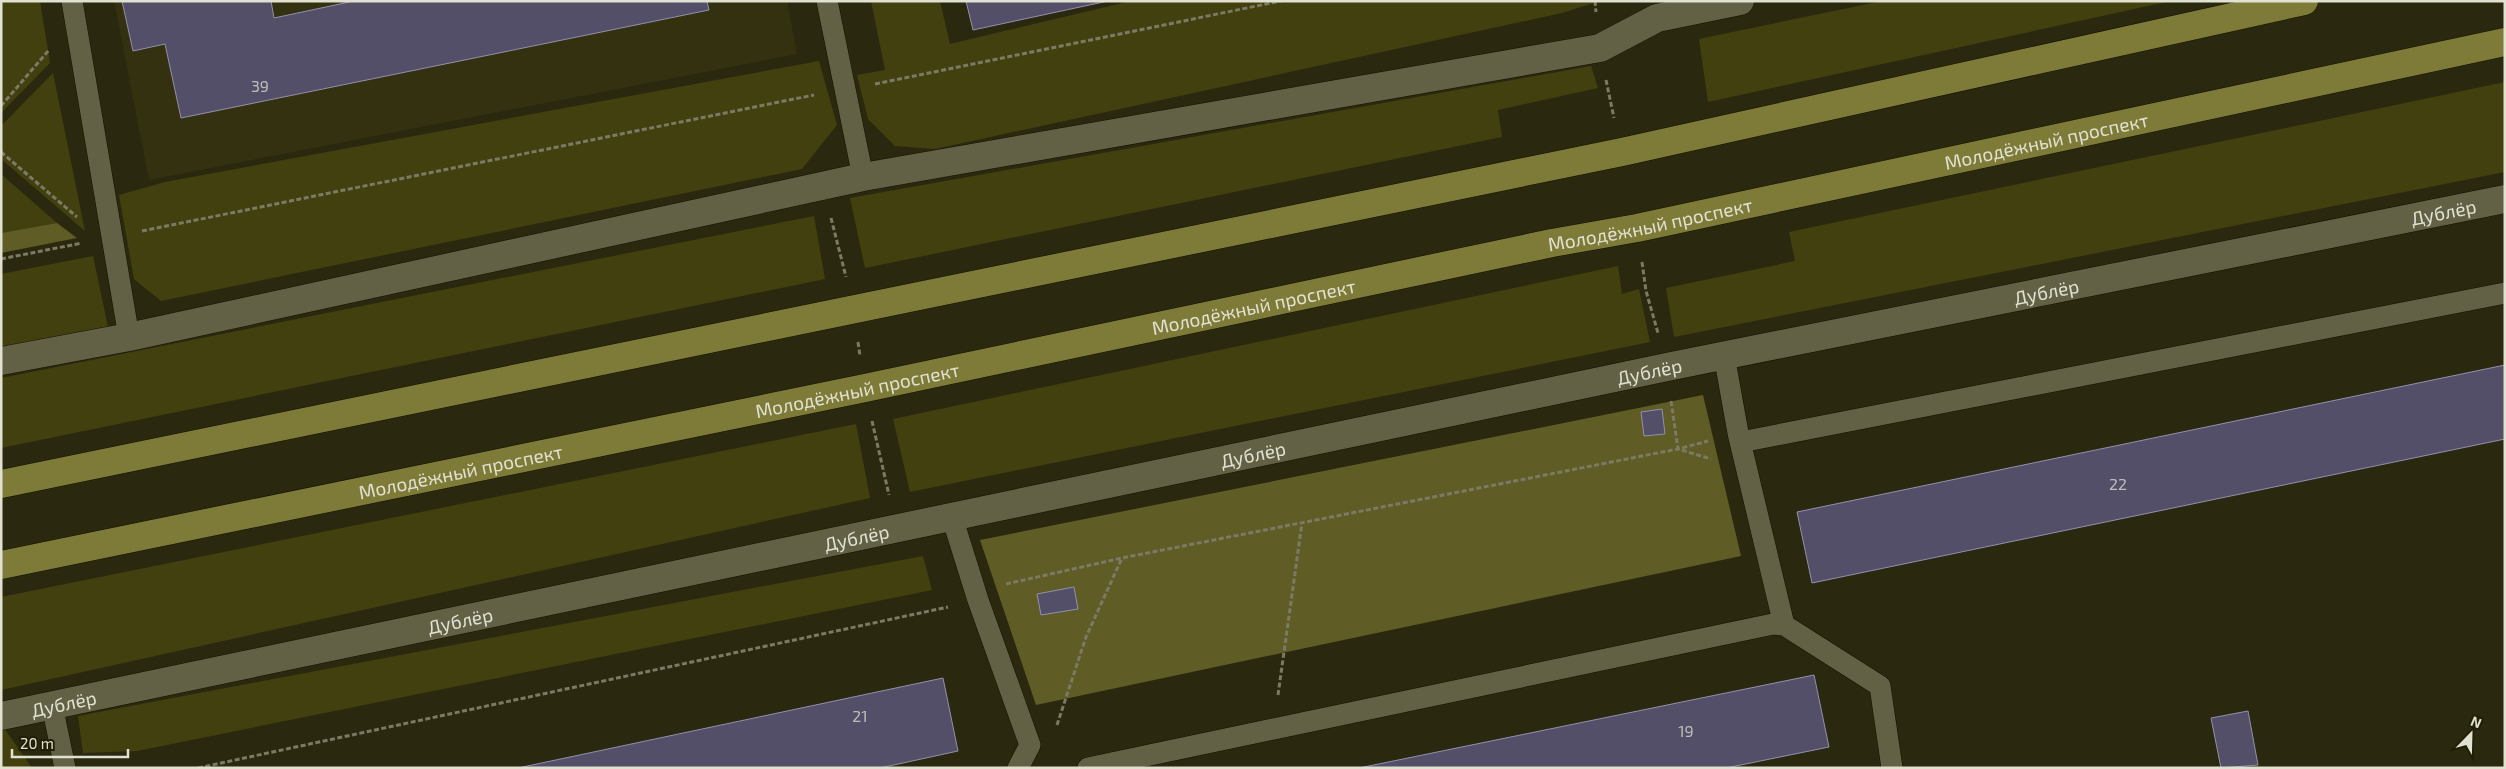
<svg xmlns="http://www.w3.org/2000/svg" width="2506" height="769" font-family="'Exo 2',sans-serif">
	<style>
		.built { fill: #33310f }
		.green { fill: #42400e }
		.forest { fill: #5f5d25 }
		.building { fill: #534f69; stroke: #9490ac }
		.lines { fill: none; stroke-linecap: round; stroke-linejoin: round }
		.lane-casing { stroke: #131100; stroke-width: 22 }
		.street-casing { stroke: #131100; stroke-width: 29 }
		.primary-casing { stroke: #131100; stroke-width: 29 }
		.path { stroke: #7b7a65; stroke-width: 3; stroke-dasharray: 5 2.5; stroke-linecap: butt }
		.lane { stroke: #626146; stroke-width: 21 }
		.street { stroke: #626146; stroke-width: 28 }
		.primary { stroke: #7e7a37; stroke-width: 28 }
		.labels { text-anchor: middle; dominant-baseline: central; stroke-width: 4; stroke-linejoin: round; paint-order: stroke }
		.number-label { font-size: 16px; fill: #bebcb7 }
		.street-label { font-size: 19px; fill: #e1e1d1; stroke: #201f05 }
	</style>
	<rect width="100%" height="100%" fill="#2a290f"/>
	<path class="built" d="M114,1h673l10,53 -648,126z"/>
	<path class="green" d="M1,1h39l10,62 -49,50z
		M871,1h69l10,43 181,-43h469l-38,12 -627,136 -40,-3 -27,-27 -11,-44 28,-5z
		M1882,1h289l-463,101 -9,-63z
		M819,61l18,64 -35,44 -641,132 -27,-22 -15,-84 46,-13z
		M1591,66l7,22 -100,22 4,27 -637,131 -15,-70z
		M53,73l32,158 -84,-72v-33z
		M2505,82v90l-831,165 -8,-49 129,-27 -6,-29z
		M1,174l56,49 -56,10z
		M814,216l11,63 -824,169v-70z
		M93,256l15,71 -107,22v-75z
		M1618,266l4,28 17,-5 11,53 -740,150 -17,-73z
		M856,424l14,74 -869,192v-93z
		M923,556l9,34 -795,161 -54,2 -5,-37z
		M4,728l28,40h-31v-39z"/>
	<path class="forest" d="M57,223l20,15 -76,15v-20z
		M1703,395l38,161 -705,149 -56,-165z"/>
	<path class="building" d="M122,1h149l3,17 80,-17h353l2,9 -528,108 -16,-74 -32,7z
		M966,1h142l-135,29z
		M2505,365v74l-693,144 -15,-71z
		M1662,409l3,25 -21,2 -3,-24z
		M1074,587l4,22 -37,6 -4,-21z
		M1814,675l15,72 -103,21h-367z
		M943,678l15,73 -78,17h-362z
		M2248,711l10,54 -37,3 -10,-50z"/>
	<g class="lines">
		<defs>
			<path id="lane" d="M72,1l57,336
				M827,1l36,176
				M1724,355l14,78 46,192 96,61 12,82
				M1741,442l764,-149
				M952,517l26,83 52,145 -12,23
				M52,705l13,63
				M1088,768l685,-144 11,1"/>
			<g id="street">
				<path d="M1,361l128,-24 734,-160 737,-129 57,-30 83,-17"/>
				<path id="s1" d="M1,716l1666,-349 838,-168"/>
			</g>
			<g id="primary">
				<path d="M1,484l1621,-332 682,-151"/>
				<path id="s2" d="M1,565l864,-177 687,-145 85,-15 868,-186"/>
			</g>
		</defs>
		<use href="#lane" class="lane-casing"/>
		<use href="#street" class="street-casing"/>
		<use href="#primary" class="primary-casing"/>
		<path class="path" d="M1595,1l1,11
			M1606,80l8,38
			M875,84l406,-83
			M1,106l48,-56
			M1,152l76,65
			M831,218l15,59
			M142,231l672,-136
			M1,259l81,-16
			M1642,262l4,29 12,42
			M858,342l2,14
			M1671,401l7,48 33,10
			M872,421l17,74
			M1006,584l116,-26 556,-109 30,-8
			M1278,695l24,-172
			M1057,725l29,-88 36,-79
			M198,768l750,-161"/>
		<use href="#lane" class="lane"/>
		<use href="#street" class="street"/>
		<use href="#primary" class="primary"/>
	</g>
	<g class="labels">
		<g class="number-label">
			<text x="260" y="85">39</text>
			<text x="2118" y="483">22</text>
			<text x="860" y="715">21</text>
			<text x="1686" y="730">19</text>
		</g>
		<g class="street-label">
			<text stroke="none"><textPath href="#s2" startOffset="2089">Молодёжный проспект</textPath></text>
			<text stroke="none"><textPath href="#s1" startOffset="2494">Дублёр</textPath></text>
			<text stroke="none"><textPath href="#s2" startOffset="1684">Молодёжный проспект</textPath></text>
			<text stroke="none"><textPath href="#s1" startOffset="2089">Дублёр</textPath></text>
			<text stroke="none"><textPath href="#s2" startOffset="1279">Молодёжный проспект</textPath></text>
			<text stroke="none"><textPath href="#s1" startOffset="1684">Дублёр</textPath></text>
			<text stroke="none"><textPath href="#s2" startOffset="874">Молодёжный проспект</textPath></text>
			<text stroke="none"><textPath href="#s1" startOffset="1279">Дублёр</textPath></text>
			<text stroke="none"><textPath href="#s2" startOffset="469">Молодёжный проспект</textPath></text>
			<text stroke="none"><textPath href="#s1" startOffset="874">Дублёр</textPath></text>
			<text stroke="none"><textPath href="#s1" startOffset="469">Дублёр</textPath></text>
			<text stroke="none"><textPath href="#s1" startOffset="64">Дублёр</textPath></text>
		</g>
	</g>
	<rect width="2506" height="769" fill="none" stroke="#e1e1d1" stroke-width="5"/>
	<g transform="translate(2471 734) rotate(23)" stroke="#201f05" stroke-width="4" paint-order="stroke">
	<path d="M0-4L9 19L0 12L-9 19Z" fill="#e1e1d1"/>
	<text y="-8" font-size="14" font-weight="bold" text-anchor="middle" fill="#e1e1d1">N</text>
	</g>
	<path d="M12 749v8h116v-8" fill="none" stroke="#e1e1d1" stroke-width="2.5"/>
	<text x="20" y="749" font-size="15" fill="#e1e1d1" stroke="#201f05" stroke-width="4" paint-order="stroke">20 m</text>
</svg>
